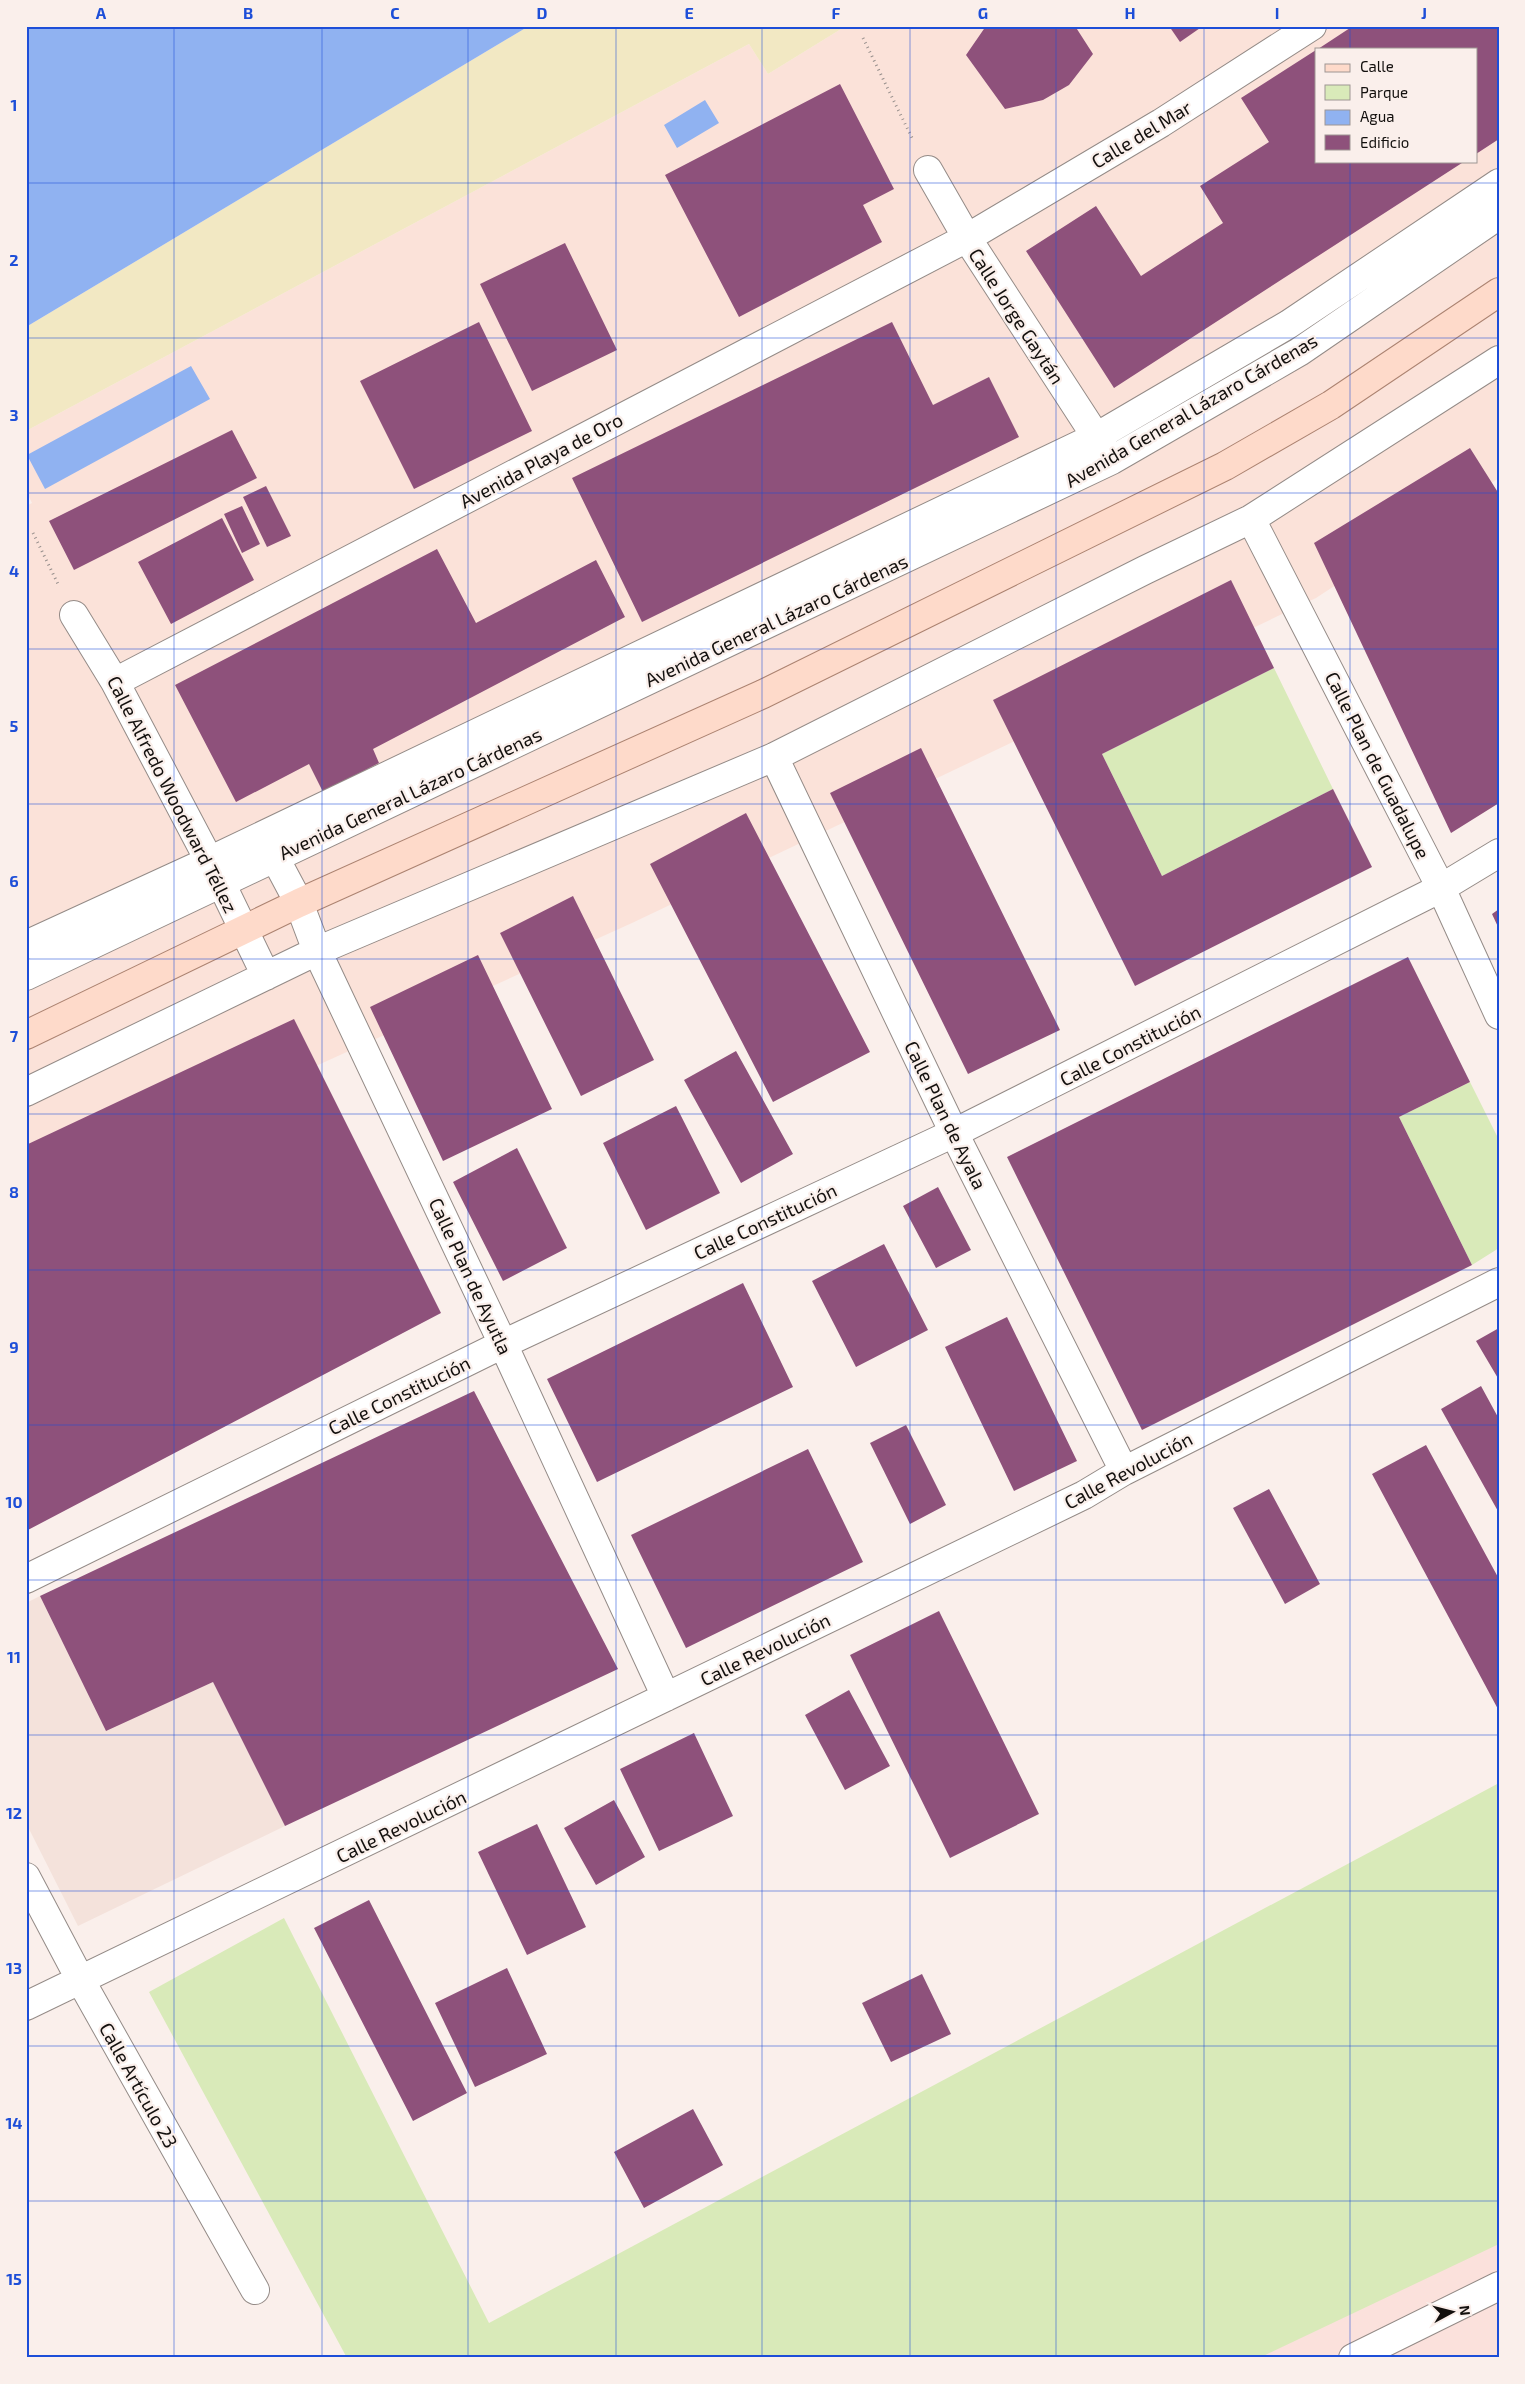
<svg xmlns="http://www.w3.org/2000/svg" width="1525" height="2384" font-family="'Exo 2',sans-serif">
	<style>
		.commercial { fill: #fbe2d9; fill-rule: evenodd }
		.industrial { fill: #fbe1dc }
		.built { fill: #f4e2db }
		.green { fill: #d9eab9 }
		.sand { fill: #f2e8c3 }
		.water { fill: #90b2f1 }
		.building { fill: #8e517b }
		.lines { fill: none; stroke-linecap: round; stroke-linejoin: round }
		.minor-casing { stroke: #948b87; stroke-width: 30 }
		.major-casing { stroke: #ac8371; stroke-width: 30 }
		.path { stroke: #98908d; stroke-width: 3; stroke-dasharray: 1 4; stroke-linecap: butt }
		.minor { stroke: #fff; stroke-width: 28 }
		.major { stroke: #fedaca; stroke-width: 28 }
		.grid { fill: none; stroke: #1d4ed8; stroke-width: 1; stroke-opacity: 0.55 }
		.labels { text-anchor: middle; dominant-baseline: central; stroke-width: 4.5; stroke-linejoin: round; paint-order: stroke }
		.street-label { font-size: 19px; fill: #13100e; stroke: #faefeb }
		.neatline { fill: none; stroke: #1d4ed8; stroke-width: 2 }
		.grid-label { font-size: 16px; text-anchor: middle; font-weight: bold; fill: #1d4ed8 }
	</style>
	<rect width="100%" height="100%" fill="#faefeb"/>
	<path class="commercial" d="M846,26h653v452l-183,120 -684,325 -606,274v-691l6,-3 -6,-12v-60l723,-387 19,30zM1316,49h160v112h-160z"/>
	<path class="industrial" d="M1499,2237v121h-250z"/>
	<path class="built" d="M40,1596l66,134 107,-48 72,144 -207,100 -52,-103v-220z"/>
	<path class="green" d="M1274,668l59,121 -171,87 -60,-122z
		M1470,1082l29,58v108l-27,17 -73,-148z
		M1499,1783v461l-240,114h-912l-198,-366 135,-74 205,405z"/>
	<path class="sand" d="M529,26h317l-78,48 -19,-30 -723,387v-104z"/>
	<path class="water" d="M26,26h503l-503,301z
		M705,100l14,23 -42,25 -13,-23z
		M191,366l19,33 -165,90 -18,-34z"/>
	<path class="building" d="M986,26h89l18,28 -24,31 -26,15 -38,9 -39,-54z
		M1169,26h34l-23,16z
		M1353,26h146v113l-23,15v-105h-158z
		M1316,50v111h149l-351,227 -88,-137 70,-45 45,70 82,-53 -23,-37 69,-44 -28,-44z
		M840,84l54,105 -31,16 19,37 -143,75 -74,-142z
		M565,243l52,107 -85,41 -52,-107z
		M479,322l53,109 -118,58 -54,-108z
		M892,322l41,83 56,-28 30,60 -377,185 -70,-144z
		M232,430l25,48 -183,92 -25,-49z
		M1470,448l29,46v309l-48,30 -137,-290z
		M266,486l25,50 -24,11 -24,-50z
		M242,506l18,38 -18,9 -18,-39z
		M222,518l32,62 -83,44 -33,-62z
		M437,549l39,74 120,-63 29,57 -252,132 6,14 -56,29 -14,-28 -73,38 -61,-117z
		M1231,580l43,88 -172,86 60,122 171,-87 39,78 -237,119 -142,-286z
		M921,748l139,282 -92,44 -138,-281z
		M746,813l124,239 -97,50 -123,-238z
		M573,896l81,164 -73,36 -81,-163z
		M1499,909v20l-7,-15z
		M478,955l74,154 -109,52 -73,-154z
		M1408,957l62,125 -71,35 73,148 -330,165 -135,-273z
		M294,1019l147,294 -415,218v-386z
		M736,1051l57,103 -52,29 -57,-103z
		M676,1106l44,87 -74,37 -43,-87z
		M517,1148l50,100 -64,33 -50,-99z
		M938,1187l33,63 -35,18 -33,-62z
		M884,1244l44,86 -72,37 -44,-86z
		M743,1283l50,104 -196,95 -50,-103z
		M1007,1317l70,144 -63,30 -69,-144z
		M1499,1328v52l-23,-39z
		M1481,1386l18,33v94l-58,-104z
		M474,1391l144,278 -333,157 -72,-144 -107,49 -66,-135z
		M906,1425l40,80 -36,19 -40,-81z
		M1426,1445l73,134v132l-127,-237z
		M808,1449l55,113 -177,86 -55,-113z
		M1269,1489l51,95 -35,20 -52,-96z
		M939,1611l100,203 -89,44 -100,-203z
		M849,1690l41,76 -45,24 -40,-75z
		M694,1733l39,83 -74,35 -39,-82z
		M614,1800l31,57 -49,28 -32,-57z
		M537,1824l49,103 -59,28 -49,-103z
		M369,1900l98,193 -54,28 -99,-193z
		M507,1968l40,86 -72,33 -40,-84z
		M922,1974l29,60 -60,28 -29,-59z
		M693,2109l30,56 -79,43 -30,-56z"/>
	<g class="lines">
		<defs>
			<path id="minor" d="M928,170l39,68 139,214
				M1251,519l190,369 58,127
				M74,615l41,67 106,201 45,93
				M115,682l852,-444 194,-115 151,-97
				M774,757l180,376 170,338
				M274,856l25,47 18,48 186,393 163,353
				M26,945l183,-84 887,-424 193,-113 210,-141
				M26,976l1086,-516 187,-108 200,-137
				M26,1092l291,-141 457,-194 371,-187 106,-51 248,-159
				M26,1579l477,-235 451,-211 487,-245 58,-35
				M26,1877l55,104 174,309
				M26,2006l1058,-511 40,-24 375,-189
				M1353,2358l146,-72"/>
			<path id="major" d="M26,1035l273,-132 464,-209 462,-228 106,-61 168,-113"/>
		</defs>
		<use href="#minor" class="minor-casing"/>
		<use href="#major" class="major-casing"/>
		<path class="path" d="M863,38l50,102
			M33,533l26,53"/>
		<use href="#minor" class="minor"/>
		<use href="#major" class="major"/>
	</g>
	<path class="grid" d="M174,26v2332M322,26v2332M468,26v2332M616,26v2332M762,26v2332M910,26v2332M1056,26v2332M1204,26v2332M1350,26v23M1350,161v2197M26,183h1473M26,338h1473M26,493h1473M26,649h1473M26,804h1473M26,959h1473M26,1114h1473M26,1270h1473M26,1425h1473M26,1580h1473M26,1735h1473M26,1891h1473M26,2046h1473M26,2201h1473"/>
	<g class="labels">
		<g class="street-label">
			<text transform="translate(1141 134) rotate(-31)">Calle del Mar</text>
			<text transform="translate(1017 316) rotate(57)">Calle Jorge Gaytán</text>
			<text transform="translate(1191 410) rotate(-30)">Avenida General Lázaro Cárdenas</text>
			<text transform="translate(541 460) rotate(-28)">Avenida Playa de Oro</text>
			<text transform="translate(776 620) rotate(-25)">Avenida General Lázaro Cárdenas</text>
			<text transform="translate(1378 765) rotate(63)">Calle Plan de Guadalupe</text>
			<text transform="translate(410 793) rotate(-25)">Avenida General Lázaro Cárdenas</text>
			<text transform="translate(173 794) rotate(63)">Calle Alfredo Woodward Téllez</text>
			<text transform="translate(1130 1045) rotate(-27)">Calle Constitución</text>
			<text transform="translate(946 1115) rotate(64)">Calle Plan de Ayala</text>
			<text transform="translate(765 1221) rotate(-25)">Calle Constitución</text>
			<text transform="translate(471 1276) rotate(65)">Calle Plan de Ayutla</text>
			<text transform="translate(399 1395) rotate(-26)">Calle Constitución</text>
			<text transform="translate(1128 1470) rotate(-28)">Calle Revolución</text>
			<text transform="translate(765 1649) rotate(-26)">Calle Revolución</text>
			<text transform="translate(401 1826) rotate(-26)">Calle Revolución</text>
			<text transform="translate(139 2085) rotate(61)">Calle Artículo 23</text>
		</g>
	</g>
	<rect width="1525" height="2384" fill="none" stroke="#faefeb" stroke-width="55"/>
	<rect x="1315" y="48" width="162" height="115" fill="#faefeb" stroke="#9e9693"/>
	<rect x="1325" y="64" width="25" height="8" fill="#fedaca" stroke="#9e9693"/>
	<text x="1360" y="72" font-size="15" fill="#13100e">Calle</text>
	<rect x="1325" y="85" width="25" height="15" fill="#d9eab9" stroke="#9e9693"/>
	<text x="1360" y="98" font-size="15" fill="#13100e">Parque</text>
	<rect x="1325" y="110" width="25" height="15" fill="#90b2f1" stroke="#9e9693"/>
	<text x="1360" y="122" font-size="15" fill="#13100e">Agua</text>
	<rect x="1325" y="135" width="25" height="15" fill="#8e517b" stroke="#9e9693"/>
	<text x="1360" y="148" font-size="15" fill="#13100e">Edificio</text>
	<g transform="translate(1452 2312) rotate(83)" stroke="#faefeb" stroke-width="4" paint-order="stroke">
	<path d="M0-4L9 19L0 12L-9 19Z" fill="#13100e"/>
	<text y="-8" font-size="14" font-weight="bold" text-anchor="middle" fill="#13100e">N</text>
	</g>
	<rect x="28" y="28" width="1470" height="2328" class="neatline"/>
	<g class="grid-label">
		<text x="101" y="19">A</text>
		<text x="248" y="19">B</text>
		<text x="395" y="19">C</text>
		<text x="542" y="19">D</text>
		<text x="689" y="19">E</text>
		<text x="836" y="19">F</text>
		<text x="983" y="19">G</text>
		<text x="1130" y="19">H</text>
		<text x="1277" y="19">I</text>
		<text x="1424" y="19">J</text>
		<text x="14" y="111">1</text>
		<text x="14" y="266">2</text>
		<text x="14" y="421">3</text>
		<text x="14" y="577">4</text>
		<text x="14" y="732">5</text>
		<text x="14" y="887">6</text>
		<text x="14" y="1042">7</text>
		<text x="14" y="1198">8</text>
		<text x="14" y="1353">9</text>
		<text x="14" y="1508">10</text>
		<text x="14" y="1663">11</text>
		<text x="14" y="1819">12</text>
		<text x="14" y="1974">13</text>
		<text x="14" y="2129">14</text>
		<text x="14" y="2285">15</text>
	</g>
</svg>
